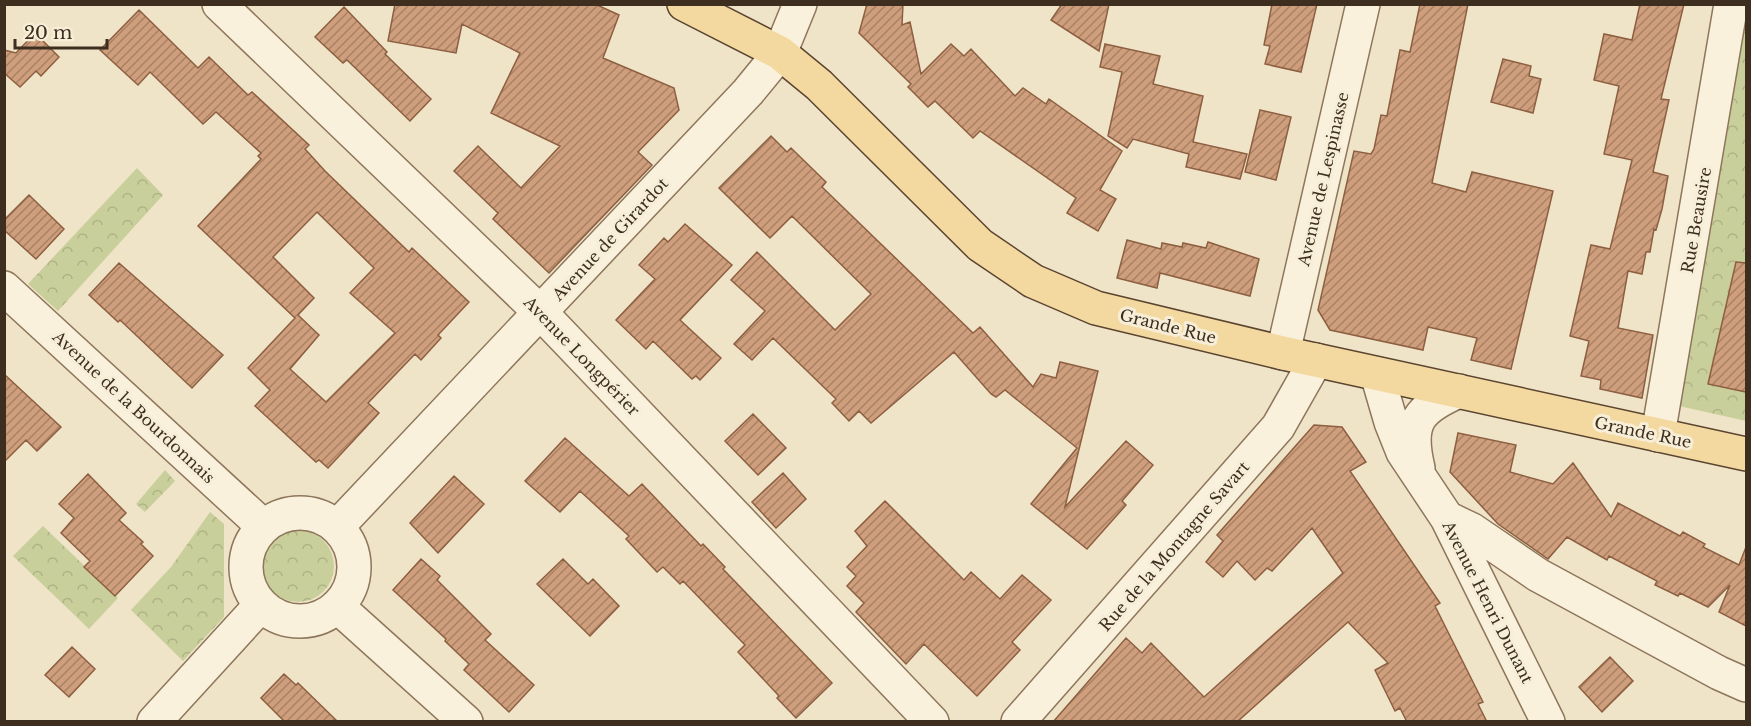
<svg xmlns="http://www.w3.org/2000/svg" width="1751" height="726" font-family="'Libre Baskerville',serif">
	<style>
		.park { fill: url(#park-crowns) }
		.building { fill: url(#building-hatch); stroke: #8d5f41; stroke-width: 1.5; fill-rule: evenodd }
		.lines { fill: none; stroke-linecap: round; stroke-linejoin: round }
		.minor-casing { stroke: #8d765c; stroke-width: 36 }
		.primary-casing { stroke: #5b4430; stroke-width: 36 }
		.minor { stroke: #faf1dc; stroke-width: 33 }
		.primary { stroke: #f3d9a0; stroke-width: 33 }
		.labels { text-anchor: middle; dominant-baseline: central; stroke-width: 6; stroke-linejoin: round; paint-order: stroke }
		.street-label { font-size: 16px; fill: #3d2e20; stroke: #f7eed8 }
	</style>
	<defs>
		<pattern id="park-crowns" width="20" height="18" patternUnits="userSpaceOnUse" patternTransform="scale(1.5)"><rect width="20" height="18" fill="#c9cf9b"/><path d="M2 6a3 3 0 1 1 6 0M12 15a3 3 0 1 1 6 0" fill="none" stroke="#aeb285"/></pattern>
		<pattern id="building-hatch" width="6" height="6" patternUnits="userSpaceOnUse" patternTransform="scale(1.5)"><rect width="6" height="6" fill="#cf9f7d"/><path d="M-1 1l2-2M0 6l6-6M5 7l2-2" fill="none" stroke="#a98266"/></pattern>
	</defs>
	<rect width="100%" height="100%" fill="#f0e4c8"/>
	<path class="park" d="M1746,5v416l-67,-15z
		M137,168l26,27 -105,116 -30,-27z
		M165,470l10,11 -30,31 -9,-8z
		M210,512l14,12v93l-41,44 -52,-51 40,-43z
		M43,526l75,72 -29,31 -76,-73z
		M262 566a36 36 0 1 1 72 0a36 36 0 1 1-72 0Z"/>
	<path class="building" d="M395,4h200l24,11 -16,43 71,30 5,22 -41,42 14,13 -103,108 -56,-54 5,-6 -44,-42 24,-25 43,42 39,-42 -69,-33 29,-60 -58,-29 -6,29 -68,-12z
		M867,4h36l-1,21 8,-3 11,52 30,-30 13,12 7,-7 44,47 8,-8 23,16 3,-5 73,52 -22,39 16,9 -18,32 -31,-18 9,-15 -96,-67 -7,7 -38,-37 -7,6 -20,-20 3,-3 -52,-51z
		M1062,4h47l-10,47 -48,-31z
		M1272,4h45l-16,68 -36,-8 5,-18 -6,-1z
		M1420,4h48l-36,179 34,9 6,-20 81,19 -42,178 -40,-9 6,-22 -49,-11 -5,23 -93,-20 -12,-20 36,-159 17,3 3,-5 7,-34 6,1 13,-66 10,2z
		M1640,4h44l-23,95 8,1 -16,72 15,4 -6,33 -6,21 -2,-1 -4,23h-4l-4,22 -14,-3 -10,57 35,7 -11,63 -42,-9 1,-9 -20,-4 8,-35 -19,-5 21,-91 19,4 22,-89 -28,-6 15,-68 -25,-6 10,-46 28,6z
		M344,7l43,45 -2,2 46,45 -21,22 -63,-61 -4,3 -28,-26z
		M139,10l59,58 11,-11 39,38 4,-3 57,53 -4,4 20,22 84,81 3,-4 57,54 -31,33 3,3 -20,22 -6,-6 -47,49 11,10 -51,55 -9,-8 -3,2 -61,-56 15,-16 -22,-22 47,-50 -97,-92 63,-67 -3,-3 3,-3 -45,-41 -13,12 -53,-52 -12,13 -38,-35zM317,212l57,56 -24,25 45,40 -69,69 -36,-33 29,-34 -21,-20 16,-17 -41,-41z
		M35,33l24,24 -18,19 -5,-5 -16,16 -16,-14v-23l12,3z
		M1105,44l55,12 -7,28 50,12 -10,46 54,12 -7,25 -54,-12 3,-13 -56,-15 -6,9 -19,-12 14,-64 -22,-5z
		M1503,59l28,7 -2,10 12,3 -8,34 -42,-11z
		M1260,110l31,7 -15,63 -31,-8z
		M771,136l16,16 4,-4 35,34 -4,5 151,146 7,-6 53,60 8,-13 15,4 4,-16 38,9 -33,136 61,-66 27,24 -31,36 4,4 -39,44 -56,-45 46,-56 -72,-58 -9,7 -5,-3 -37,-42 -83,71 -12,-12 -10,10 -17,-18 4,-4 -63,-61 -21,22 -18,-16 31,-33 -34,-31 26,-28 78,78 36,-36 -79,-78 -22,22 -51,-50z
		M29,195l35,34 -28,30 -32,-29v-10z
		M685,224l47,41 -52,55 41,38 -21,22 -4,-4 -4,3 -39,-38 -7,8 -30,-29 39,-41 -16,-14 25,-27 4,4z
		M1127,240l34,9 1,-6 20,4 1,-4 23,5 2,-6 51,17 -9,37 -90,-23 -3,15 -40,-10z
		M1736,262l10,1v129l-38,-8z
		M119,263l104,92 -31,33 -72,-68 -2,2 -29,-27z
		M4,374l57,53 -24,24 -11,-11 -22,22z
		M753,414l33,34 -28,27 -33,-34z
		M1314,425l28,2 24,35 -16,9 90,132 -5,3 48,96 -5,2 9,18h-80l-7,-14 -5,3 -20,-41 13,-7 -40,-41 -111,100h-184l73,-84 16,15 9,-10 53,54 139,-124 -31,-45 -40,43 -5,-3 -12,12 -18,-19 -14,16 -17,-15 17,-21 -6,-6z
		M1458,433l58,12 -6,27 43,12 20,-21 38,54 7,-14 62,33 3,-4 22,12 -2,3 36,18 7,-18v79l-27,-14 11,-27 -22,22 -28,-14 -2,3 -23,-11 2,-4 -48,-25 -2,4 -40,-23 -19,22 -50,-35 -48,-52z
		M565,438l64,58 13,-12 59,62 2,-2 22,23 -2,2 109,114 -36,35 -19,-20 2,-2 -41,-44 7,-7 -62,-64 -3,3 -17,-17 -6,5 -31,-33 3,-3 -49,-45 -20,21 -35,-31z
		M783,473l23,26 -30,29 -24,-26z
		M88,474l38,39 -7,7 24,22 -2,2 12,12 -38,40 -31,-29 6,-6 -29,-28 13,-15 -15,-14z
		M454,476l30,28 -46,49 -28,-30z
		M885,501l79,79 7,-8 29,27 22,-24 29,25 -39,42 8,8 -43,46 -53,-52 -18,20 -50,-52 8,-9 -17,-17 9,-10 -9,-9 20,-21 -12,-15z
		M421,559l19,17 -3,4 54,54 -6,6 49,45 -25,27 -45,-42 5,-6 -24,-23 1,-2 -53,-49z
		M563,559l25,25 5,-5 26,27 -29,30 -53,-52z
		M72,647l23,22 -26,28 -24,-22z
		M1610,657l23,24 -31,31 -23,-25z
		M284,674l12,11 2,-2 40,39h-53l-24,-24z"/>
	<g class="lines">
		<defs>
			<path id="minor" d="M219,4l322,309 391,409
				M4,288l259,238
				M1283,353l80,-349
				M1377,374l14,48 12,30 44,66 101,204
				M1658,435l73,-431
				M1418,468c-11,-46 0,-59 41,-77
				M246 567a54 54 0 1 1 108 0a54 54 0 1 1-108 0Z
				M1447,518l25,12 66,45 181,98 27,12
				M337,527l411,-435 32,-39 20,-49
				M337,606l129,116
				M154,722l107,-117
				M1018,722l260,-295 38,-67"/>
			<path id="primary" d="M684,4l96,49 39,32 161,160 53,36 63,27 187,45 463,101"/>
		</defs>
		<use href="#minor" class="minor-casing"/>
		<use href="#primary" class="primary-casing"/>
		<use href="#minor" class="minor"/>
		<use href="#primary" class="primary"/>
	</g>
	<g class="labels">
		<g class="street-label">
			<text transform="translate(1323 179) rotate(-77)">Avenue de Lespinasse</text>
			<text transform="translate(1696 220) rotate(-80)">Rue Beausire</text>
			<text transform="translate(610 239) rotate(-47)">Avenue de Girardot</text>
			<text transform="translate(1168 326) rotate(14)">Grande Rue</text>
			<text transform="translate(582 356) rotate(46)">Avenue Longpérier</text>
			<text transform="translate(134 407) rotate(43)">Avenue de la Bourdonnais</text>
			<text transform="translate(1643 432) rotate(12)">Grande Rue</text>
			<text transform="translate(1174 546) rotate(-49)">Rue de la Montagne Savart</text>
			<text transform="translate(1488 602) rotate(63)">Avenue Henri Dunant</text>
		</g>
	</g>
	<rect width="1751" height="726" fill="none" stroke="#3d2e20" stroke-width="12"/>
	<path d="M15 39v9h92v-9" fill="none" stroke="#3d2e20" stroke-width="3"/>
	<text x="24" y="39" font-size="18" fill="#3d2e20" stroke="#f7eed8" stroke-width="4.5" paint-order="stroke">20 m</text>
</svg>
